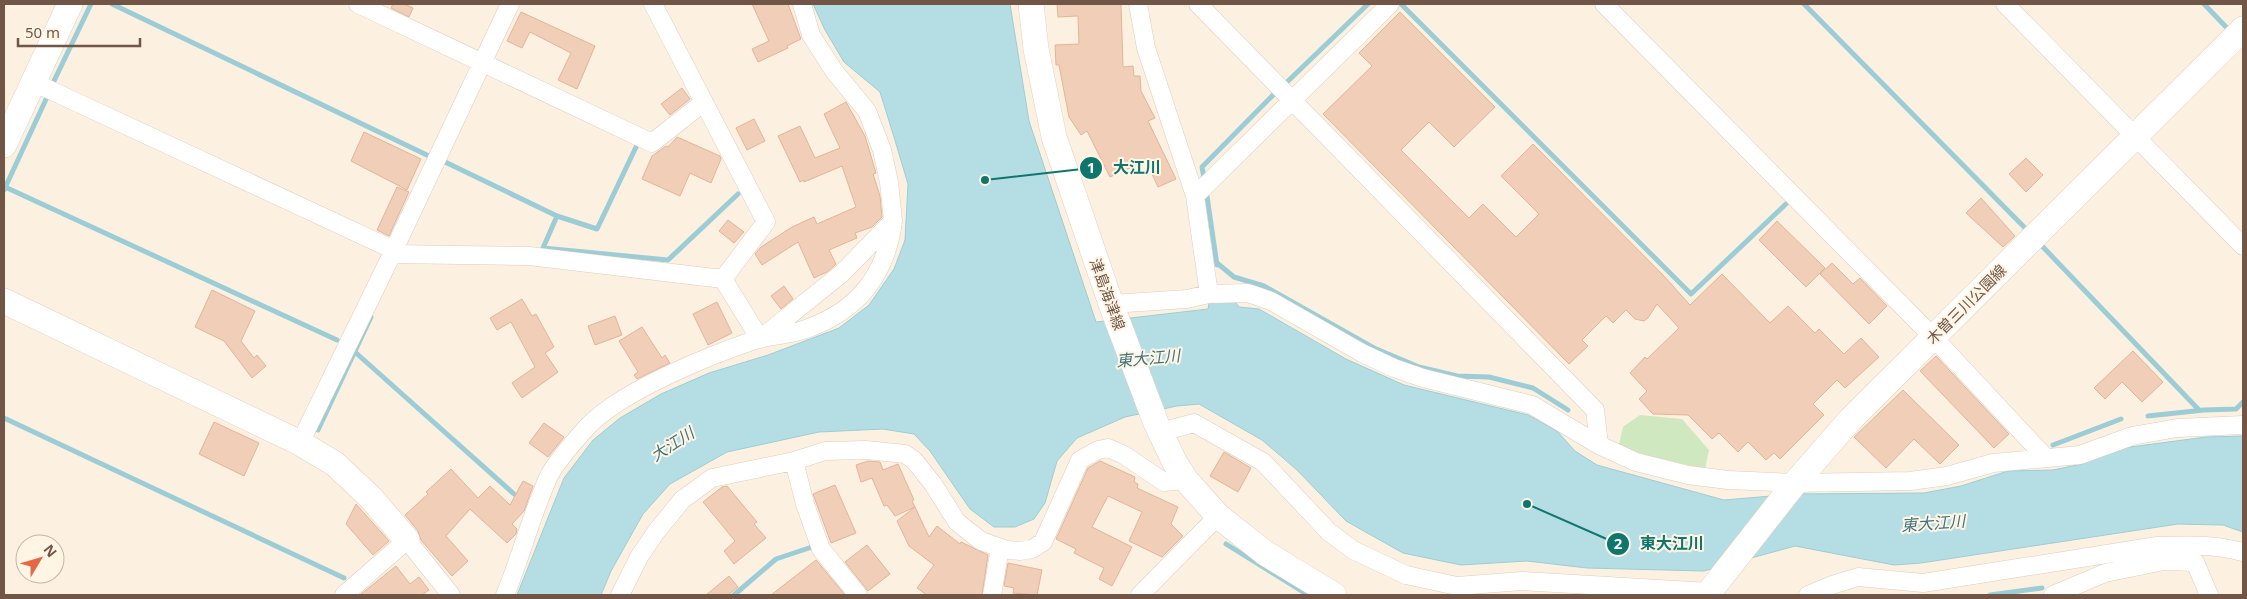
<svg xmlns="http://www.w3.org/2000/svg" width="2247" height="599" font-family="'Noto Sans','Noto Sans JP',sans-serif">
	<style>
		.green { fill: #d0e8bf }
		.water { fill: #b5dee4; stroke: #9ccdd6 }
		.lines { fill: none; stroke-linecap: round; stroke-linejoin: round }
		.stream { stroke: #9ccdd6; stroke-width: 5 }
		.building { fill: #f1ceb8; stroke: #e3b498 }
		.street-casing { stroke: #dfccbc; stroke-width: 19 }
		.secondary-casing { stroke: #e6cfbc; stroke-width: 26 }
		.street { stroke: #fff; stroke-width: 18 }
		.secondary { stroke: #fff; stroke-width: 25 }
		.labels { text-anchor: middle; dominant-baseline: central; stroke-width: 4; stroke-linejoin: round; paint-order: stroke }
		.street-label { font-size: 15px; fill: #715648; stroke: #fff5e5 }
		.water-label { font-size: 16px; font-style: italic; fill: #3f747f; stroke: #fff5e5 }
		.leader { fill: none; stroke: #0f766e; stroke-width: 2 }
		.callout-dot { fill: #0f766e; stroke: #fff5e5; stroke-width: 2 }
		.mark-label { font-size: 15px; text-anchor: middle; font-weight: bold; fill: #fff }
		.callout-label { font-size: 16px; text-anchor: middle; font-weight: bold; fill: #0f766e; stroke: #fff5e5; stroke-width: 4; stroke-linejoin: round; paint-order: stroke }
	</style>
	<rect width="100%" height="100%" fill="#fcf1e0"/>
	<path class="green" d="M1640,415l42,4 27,31 -4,19 -87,-20 5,-22z"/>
	<path class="water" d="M813,4h197l19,117 67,201 112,-13 2,-11h22l7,9 20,2 87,50 58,26 124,30 29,16 18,20 22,14 127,35 71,-6 129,-1 37,-7 47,-15 45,-1 29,-6 41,-16 83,-11 37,-1v96l-20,-7 -45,-1 -257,39 -27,2 -99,-19 -91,25 -117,-3 -60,-7 -66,4 -58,-12 -57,-32 -49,-51 -35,-30 -63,-36 -22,2 -52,11 -48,21 -20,23 -12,42 -11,16 -19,8h-21l-24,-18 -40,-58 -16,-17 -31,-5 -64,3 -92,20 -57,32 -27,30 -32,57 -10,24h-84l47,-117 29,-38 27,-22 41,-24 48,-21 59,-18 71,-27 30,-23 25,-36 11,-29 3,-56 -14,-47 -14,-45 -36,-30 -19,-32z"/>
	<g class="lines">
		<path class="stream" d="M112,4l319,153
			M1401,4l290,290 96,-91
			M1804,4l223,226
			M2204,4l24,25
			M53,83l38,-79
			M1286,83l82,-79
			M443,161l114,55 40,13 40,-84
			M1204,178l-2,-11 73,-74
			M5,187l332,153
			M4,190l44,-95
			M1207,196l10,69
			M557,216l-14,32 125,12 70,-66
			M2042,246l157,164
			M1217,263l17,14 30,9 110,62 45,19 38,9 32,1 44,11 35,22
			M355,352l159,142
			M2148,416l56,-6 32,-1 7,-7
			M4,418l340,160
			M318,430l53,-113
			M2053,445l68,-26
			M1226,544l82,51
			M734,595l42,-36 36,-12 2,3
			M1990,595l52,-7"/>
	</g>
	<path class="building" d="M393,4h11l9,4 -4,9 -18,-9z
		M752,4h36l13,35 -14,7 1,2 -30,14 -6,-13 17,-8z
		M1057,4h64l2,63 10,-1 1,10h6l1,15 14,27 -7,3 28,58 -18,8 -12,-26 -36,16 -23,-46 -6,4 -12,-18 -10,-52h-3l-1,-20 24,-1 -1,-28 -20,1z
		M521,12l74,34 -18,43 -19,-9 13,-27 -41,-21 -8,16 -15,-7z
		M1400,12l95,95 -41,40 -25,-25 -28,28 68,68 14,-14 33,33 23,-23 -38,-38 32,-32 130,131 27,30 32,-31 48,49 18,-17 27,27 4,-4 25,25 17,-16 18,19 -34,31 -8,-8 -24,24 11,11 -44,44 -6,-6 -8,7 -18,-18 -10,10 -19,-19 -7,6 -24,-24 -35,-1 -14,-15 8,-8 -17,-18 15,-16 2,2 32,-31 -22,-24 -9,14 -4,3 -9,-2 -9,-9 -13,13 -7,-7 -24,24 6,6 -19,18 -246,-250 49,-48 -13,-13z
		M682,88l8,11 -20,16 -9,-11z
		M846,102l19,34 11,37 -3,1 7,22 2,21 -10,10 -17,6 2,5 -28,12 7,14 -9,8 -13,6 -16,-36 -36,23 -7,-11 6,-7 31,-20 22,-10 3,7 39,-17 -14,-41 -38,16v-2l-4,2 -22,-46 22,-10 15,32 25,-10 -16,-34z
		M754,119l11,22 -18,9 -11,-22z
		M364,132l57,27 -14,31 -56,-29z
		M677,137l43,19 1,3 -10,24 -21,-10 -10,23 -38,-17 10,-23 14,-10 2,1z
		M2026,158l17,17 -17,17 -17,-18z
		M397,187l12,5 -20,44 -12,-6z
		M1981,198l34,38 -12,11 -37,-34z
		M728,220l16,12 -10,11 -15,-12z
		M1777,221l48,47 -19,19 -47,-47z
		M1832,263l21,21 7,-6 27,28 -18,18 -49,-50z
		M784,286l9,13 -12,10 -10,-13z
		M212,290l43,21 -14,30 13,17 3,-3 9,11 -14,12 -28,-37 -29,-14z
		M522,299l10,17 4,-2 18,33 -9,6 13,19 -36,26 -10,-15 23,-16 -24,-45 -14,8 -7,-12z
		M717,302l15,31 -24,12 -15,-31z
		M615,316l7,19 -27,10 -7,-19z
		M642,327l20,31 3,-3 5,8 -33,16 -3,-4 4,-3 -19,-31z
		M2133,351l30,31 -21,20 -20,-20 -17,17 -11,-11z
		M1936,356l73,78 -15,14 -74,-77z
		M1903,390l56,55 -19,19 -26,-25 -28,29 -32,-31z
		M214,422l45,21 -15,33 -45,-22z
		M544,423l20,14 -16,20 -19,-14z
		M1224,452l27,16 -13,24 -28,-16z
		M868,461l12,1 3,8 15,-6 16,36 -2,1 3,6 -20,9 -8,-11 -3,1 -12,-28 -11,4 -5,-17z
		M1100,461l35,16 -1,5 4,2 -1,4 41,19 -7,17 12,12 -21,21 -33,-16 13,-29 -34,-16 -16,31 40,20 -20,39 -13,-7 5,-11 -30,-15 2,-4 -20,-10 32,-71z
		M451,469l27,29 12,-12 20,19 13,-24 10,5 -9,25 -12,13 5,5 -1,5 -9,9 -37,-34 -24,27 22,25 -16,15 -31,-36 -3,-9 -13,-16 23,-21 -2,-2z
		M835,485l21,48 -25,10 -18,-49z
		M727,486l30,36 -3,2 12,14 -32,26 -10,-13 11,-10 -32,-39 19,-15z
		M356,504l33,37 -16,14 -27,-31z
		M915,507l14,30 8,-11 23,18 1,-2 27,13 -6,40h-55l-10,-7 17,-23 -25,-19 -12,-25z
		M867,545l23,29 -22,17 -23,-29z
		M816,560l29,35h-74z
		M1008,563l34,7 -5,25 -24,-2 1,-5 -10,-2z
		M396,566l14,18 9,-7 10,13 -7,5h-62z
		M729,576l9,11 -10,8h-22z"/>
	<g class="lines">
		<defs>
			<path id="street" d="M358,4l294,139 52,-41
				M653,4l113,218 -43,57
				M1138,4l8,44 49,148 14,98 39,-1 23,8 91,52 32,15 29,10 109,27 67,40 37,17 52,13 40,5 67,3 115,-2 37,-5 46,-13 87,-8 52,-19 45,-8 66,-3
				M1198,4l397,406 4,35
				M1604,4l329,333 113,121
				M2005,4l238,242
				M33,82l361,168
				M1195,196l195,-192
				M392,254l137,2 194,23
				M723,279l37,60 81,-65 52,-53 -4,-39 -7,-32 -15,-39 -33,-40 -23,-36 -9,-31
				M1111,304l76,-5 22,-5
				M1172,429l22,-6 69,39 66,70 24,18 53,25 51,11 65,-5 188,11
				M300,443l92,-189 118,-250
				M794,461l11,43 16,45 37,46
				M344,595l63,-55 44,55
				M505,595c16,-38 26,-79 43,-117 7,-16 30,-41 42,-54 36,-35 120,-69 168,-85 15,-4 30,-4 45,-9 54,-18 83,-54 90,-109
				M620,595l19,-38 17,-25 26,-32 30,-22 82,-17 31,-10 41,-1 39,4 9,6 19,24 24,38 24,19 26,9 13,1 12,-2 11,-7 37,-82 18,-10 10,-2 16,7 40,27 22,-2
				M992,595l8,-47
				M1140,595l78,-79
				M1808,595l24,-10 26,-8 65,6 234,-37c30,-1 57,-2 86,6
				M2053,595l52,-22 59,-12 31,1 14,33"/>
			<path id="secondary" d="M1031,4l5,45 18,88 57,167 45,119 19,40 11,17 32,36 47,37 69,42
				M4,145l66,-141
				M4,301l296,142 35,21 36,34 36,42
				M1707,595l88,-112 56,-64 392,-390"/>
		</defs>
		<use href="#street" class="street-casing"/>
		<use href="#secondary" class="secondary-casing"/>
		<use href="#street" class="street"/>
		<use href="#secondary" class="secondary"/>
	</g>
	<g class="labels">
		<g class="street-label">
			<text transform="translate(1108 294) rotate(70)">津島海津線</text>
			<text transform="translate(1966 304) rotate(-45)">木曽三川公園線</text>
		</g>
		<g class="water-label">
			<text transform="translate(1148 358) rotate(-5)">東大江川</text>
			<text transform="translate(672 444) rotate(-33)">大江川</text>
			<text transform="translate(1933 523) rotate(-4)">東大江川</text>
		</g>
	</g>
	<path class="leader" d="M985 180L1091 168M1527 504L1618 544"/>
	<g class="callout-dot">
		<circle cx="985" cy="180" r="5"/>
		<circle cx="1527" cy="504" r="5"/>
		<circle cx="1091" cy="168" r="12"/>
		<circle cx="1618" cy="544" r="12"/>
	</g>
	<g class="mark-label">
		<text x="1091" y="173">1</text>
		<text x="1618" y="549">2</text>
	</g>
	<g class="callout-label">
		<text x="1137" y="173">大江川</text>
		<text x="1672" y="549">東大江川</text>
	</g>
	<rect width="2247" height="599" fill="none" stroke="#715648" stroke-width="10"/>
	<g transform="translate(40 559) rotate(52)"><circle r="24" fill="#fff5e5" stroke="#c6b5a6"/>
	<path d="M0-4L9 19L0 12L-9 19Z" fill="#e56845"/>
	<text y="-8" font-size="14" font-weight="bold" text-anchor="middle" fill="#715648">N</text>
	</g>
	<path d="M18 38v8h122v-8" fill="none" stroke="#715648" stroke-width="2.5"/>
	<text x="25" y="38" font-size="15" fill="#715648" stroke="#fff5e5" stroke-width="4" paint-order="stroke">50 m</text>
</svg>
